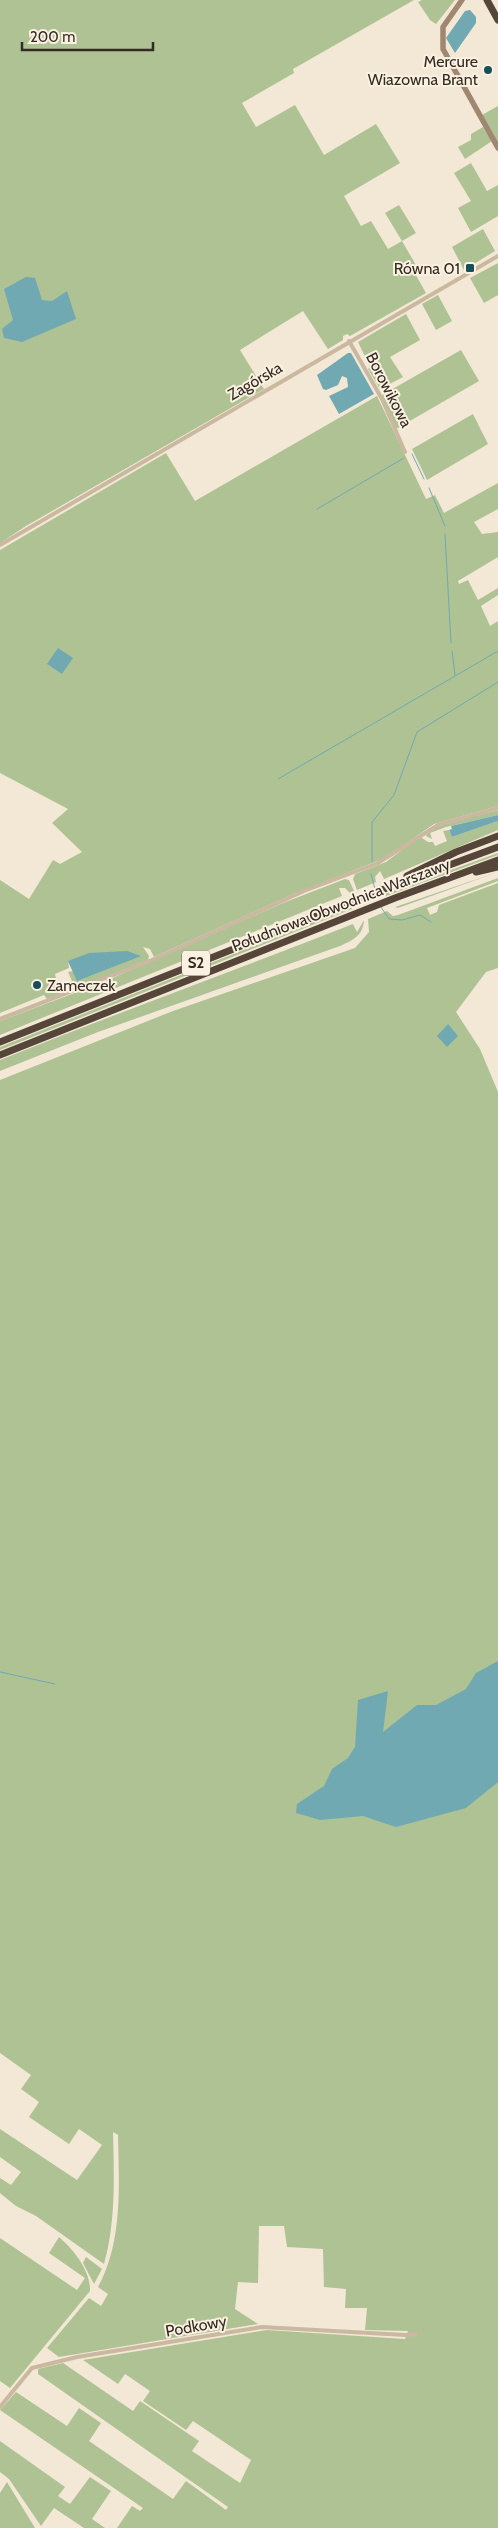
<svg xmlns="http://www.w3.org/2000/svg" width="498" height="2528" font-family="Cabin,sans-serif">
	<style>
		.green { fill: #aec294 }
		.water { fill: #71a9b2 }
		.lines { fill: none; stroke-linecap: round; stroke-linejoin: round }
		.stream { stroke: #71a9b2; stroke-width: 1 }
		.street { stroke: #cbb8a0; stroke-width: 4 }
		.secondary { stroke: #9f8772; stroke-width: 5.5 }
		.highway { stroke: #56463a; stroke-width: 7 }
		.poi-dot { fill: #164e59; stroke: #faf1e1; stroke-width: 2 }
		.labels { text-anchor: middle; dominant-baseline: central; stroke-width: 4; stroke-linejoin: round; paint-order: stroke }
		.shield { fill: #faf1e1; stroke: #6f665d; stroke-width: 1 }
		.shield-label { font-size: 15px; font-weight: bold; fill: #342b24 }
		.poi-label { font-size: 16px; fill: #342b24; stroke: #faf1e1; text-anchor: end }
		.street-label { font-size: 16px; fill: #342b24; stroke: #faf1e1 }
	</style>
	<rect width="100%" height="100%" fill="#f3e8d5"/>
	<path class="green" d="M0,0h414l-121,69 1,4 -52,30 14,24 39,-22 29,50 52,-31 24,39 -56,33 17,30 10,-5 17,28 14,-8 -17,-28 14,-8 17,28 -14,8 15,26 -4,3 13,23 -76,43 -3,-2 -4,2v4l-15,9 -25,-38 -63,39 24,39 -238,137 -26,17z
		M422,0h33l-19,24 -6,-4 -12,-18z
		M498,106v38l-16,-29z
		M483,127l9,14 -27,18 -7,-12 13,-7v-6z
		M471,163l16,28 11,-6v31l-27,16 -13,-24 13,-7 -17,-28z
		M483,229l12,22 -31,19 -12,-23z
		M498,263v32l-14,8 -14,-25z
		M438,295l14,26 -16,9 -14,-26z
		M406,314l14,26 -30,17 13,20 -23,12 -12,-20 2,-2 -12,-25z
		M461,350l18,31 -83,48 -14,-34z
		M377,396l49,103 9,-4 9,18 54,-30v26l-24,13 8,12 16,-2v25l-40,24 1,3 9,-4 10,20 20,-12v7l-17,11 9,20 8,-5v185l-64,18 -49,34 -92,36 -137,62 -2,1 -4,-8 -7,-2 6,9 -1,4 -81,32 -3,-6 8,-5 -4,-9 5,-1 5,10 -10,-19 1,6 -14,6 5,20 -13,5 -3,-4 -44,18v-133l29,19 24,-39 7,4 22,-12 -30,-29 16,-14 -68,-36v-223l166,-97 29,48z
		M473,414l15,30 -61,36 -15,-31z
		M498,810v5l-52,12 -16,6 2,6 -6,-3c8,-14 56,-21 72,-26z
		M498,821v9l-114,49 -4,-8 -5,6 1,5 -19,8 -4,-11 2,-5 31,-12 32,-24h4l6,4h5l2,4 12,-5 -4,-10 6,-1 3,7z
		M498,853v2l-112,41 -1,-2z
		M498,872l-100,36 -3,-1z
		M498,878v3l-71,27 3,7 7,-3 2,-7 59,-22v85l-12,4 -30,40 24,37 18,43v1436h-381l15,-22 8,5 3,-3 -143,-98 16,-18 51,34 12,-18 22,15 -12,18 84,58 13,-18 40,29 2,-3 -190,-133v-5l25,-6 70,48 7,-10 59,40 -7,10 48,32 11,-23 -58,-39 -7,9 -43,-29 7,-10 -25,-17 -7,10 -35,-24 184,-30 138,9 3,-8 -43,-1 2,-22h-22l1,-19 -22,-2 -1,-38 -36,-2 -3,-21h-25l-1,57 -20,-1 -3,27 23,15 -199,33 -12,-9 42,-50 12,8 7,-12 -10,-7c25,-46 21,-101 20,-152l-5,-3c1,44 3,89 -9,132l-68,-48 -20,-10 -16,-13v-15l11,7 10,-13 -21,-15v-28l77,51 25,-35 -23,-16 -10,15 -40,-27 10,-15 -18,-13 10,-14 -31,-22v-973l173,-69 182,-63 14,-16 -1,-13 19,-8 6,5 5,-1z
		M345,879l4,1 5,11 -4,2 -5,-5h-6l3,8 -342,139v-14l101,-38 182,-80z
		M351,907l1,2 -352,141v-3z
		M364,920c-1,16 -11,20 -24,26l-242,86 -98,39v-11c117,-47 236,-90 353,-136l4,8z
		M59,2237c14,12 32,34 31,54l-80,97 -10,-7v-143l77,52 8,-12 -36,-25z
		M86,2257l16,12 -8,15 -11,-21z
		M0,2441l65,46 -7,9 12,8 20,-27 21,14 -19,28 13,9h-21l-30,-20 -13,18 -32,-47 -9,-7z
		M7,2482l28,46h-35v-35z"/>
	<path class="water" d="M470,10l6,7v6l-21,30 -9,-15 19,-27z
		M26,277l9,1 7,22 10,1 15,-10 9,28 -54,23 -18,-4 -2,-9 11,-9 -9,-31z
		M348,353h3l23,41 -35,20 -10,-18 19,-9 -1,-9 -5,-2 -4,9 -12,5 -3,-1 -6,-14z
		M58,648l15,10 -11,16 -15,-10z
		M498,815v6l-46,16 -3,-7 3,-1 -1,-3z
		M127,951l14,5 -64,25 -9,-20 21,-8z
		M448,1024l10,12 -11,11 -10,-11z
		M498,1661v121l-32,26 -70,19 -33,-11 -43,4 -24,-7 1,-9 27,-18 8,-17 16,-11 7,-11 3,-47 30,-9 -5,41 34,-27h19l30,-16 10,-16z"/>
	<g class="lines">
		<path class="stream" d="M412,454l12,25
			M429,488l16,38
			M317,509l87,-51
			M445,534l6,109
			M452,651l3,24
			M278,779l220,-128
			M372,862v-40l22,-27 23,-63 81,-50
			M371,874l4,15
			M381,907l8,12 13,1 18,-5 11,7
			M0,1672l55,12"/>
		<path class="street" d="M349,341l33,58 23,53
			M0,545l498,-289
			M0,1019l152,-59 152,-69 74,-28 60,-38 60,-17
			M0,2407l32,-39 45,-11 185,-30 143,8 11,-1"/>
		<path class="secondary" d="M462,0l-19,27v22l55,99"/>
		<path class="highway" d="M487,0l11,20
			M476,872l22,-5
			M407,876l49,-24 42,-16
			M0,1042l379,-151 119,-44
			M0,1055l395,-157 103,-38"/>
	</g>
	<g class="poi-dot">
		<circle cx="488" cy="70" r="5"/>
		<rect x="465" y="263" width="10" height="10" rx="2.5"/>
		<circle cx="37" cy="985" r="5"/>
	</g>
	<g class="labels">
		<rect class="shield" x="182" y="950.5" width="28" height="25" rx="4"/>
		<g class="shield-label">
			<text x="196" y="963">S2</text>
		</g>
		<g class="poi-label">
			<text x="478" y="61">Mercure<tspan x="478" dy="18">Wiazowna Brant</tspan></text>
			<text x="460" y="268">Równa 01</text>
			<text x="47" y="985" text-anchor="start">Zameczek</text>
		</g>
		<g class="street-label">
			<text transform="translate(255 381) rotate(-30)">Zagórska</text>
			<text transform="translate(389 390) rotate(63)">Borowikowa</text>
			<text transform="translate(341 905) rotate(-21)">Południowa Obwodnica Warszawy</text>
			<text transform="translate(196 2326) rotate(-10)">Podkowy</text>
		</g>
	</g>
	<path d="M22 42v8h131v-8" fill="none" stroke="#342b24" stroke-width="2.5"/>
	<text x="30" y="42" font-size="15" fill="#342b24" stroke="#faf1e1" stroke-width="4" paint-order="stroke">200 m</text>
</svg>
